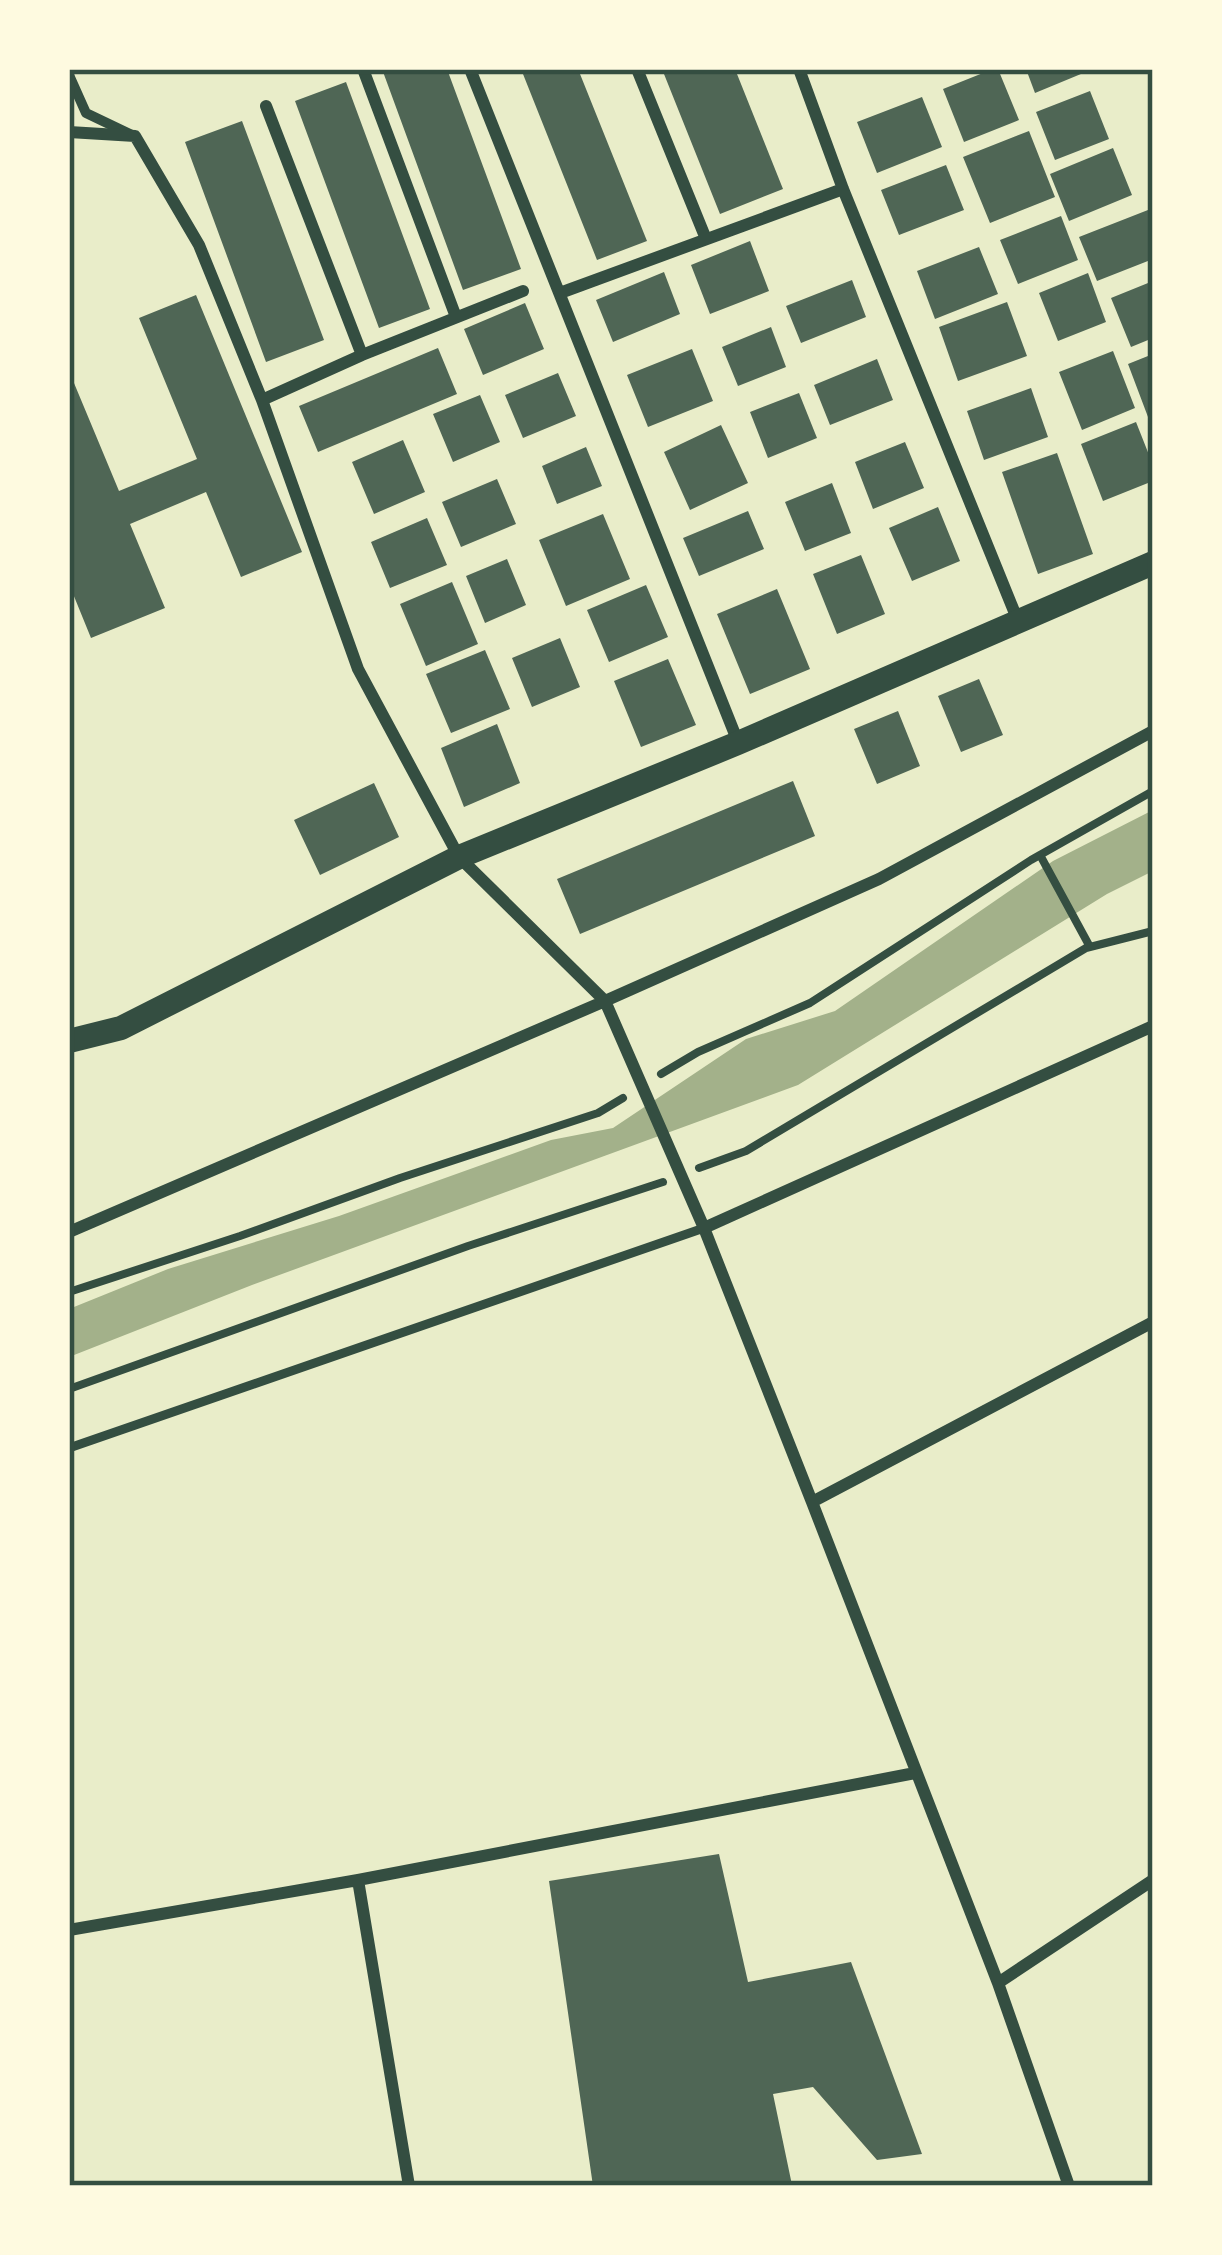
<svg xmlns="http://www.w3.org/2000/svg" width="1222" height="2255" font-family="Figtree,sans-serif">
	<style>
		.water { fill: #a3b18a }
		.building { fill: #4f6655 }
		.lines { fill: none; stroke-linecap: round; stroke-linejoin: round }
		.path { stroke: #344e41; stroke-width: 8 }
		.service { stroke: #344e41; stroke-width: 9 }
		.pedestrian { stroke: #344e41; stroke-width: 10 }
		.minor { stroke: #344e41; stroke-width: 12 }
		.secondary { stroke: #344e41; stroke-width: 24 }
		.neatline { fill: none; stroke: #344e41; stroke-width: 4.5 }
	</style>
	<rect width="100%" height="100%" fill="#e9edc9"/>
	<path class="water" d="M1153,810v61l-46,23 -309,191 -546,200 -183,72v-48l99,-40 171,-53 212,-76 62,-12 133,-89 89,-28 218,-150z"/>
	<path class="building" d="M382,69h65l74,200 -58,21z
		M521,69h57l69,172 -50,19z
		M662,69h73l48,120 -63,25z
		M993,69h5l21,51 -55,22 -21,-53z
		M1026,69h67l-58,24z
		M346,82l84,227 -51,19 -84,-227z
		M1090,91l19,48 -54,21 -19,-48z
		M922,97l20,50 -65,26 -20,-51z
		M242,121l82,219 -58,22 -81,-220z
		M1029,131l26,66 -65,26 -27,-66z
		M1113,148l19,47 -63,26 -19,-47z
		M946,165l18,45 -65,25 -18,-45z
		M1148,210l5,11v38l-56,22 -18,-44z
		M1061,216l17,44 -60,24 -18,-44z
		M750,241l19,50 -59,23 -19,-49z
		M979,247l19,47 -63,25 -18,-48z
		M664,272l16,42 -67,28 -17,-42z
		M1088,273l18,49 -48,19 -19,-48z
		M852,280l14,37 -65,26 -15,-37z
		M1153,281v57l-22,9 -20,-49z
		M196,295l106,257 -61,25 -35,-85 -76,32 35,84 -74,30 -22,-54v-213l50,120 78,-32 -58,-141z
		M1007,302l20,54 -69,25 -19,-54z
		M525,303l19,46 -61,26 -19,-46z
		M771,327l15,40 -48,19 -16,-39z
		M438,348l19,46 -139,58 -19,-46z
		M692,349l21,52 -65,26 -21,-52z
		M1113,351l22,57 -53,22 -23,-58z
		M1153,354v61l-5,2 -20,-53z
		M877,359l16,41 -63,25 -16,-40z
		M558,373l18,43 -53,22 -18,-43z
		M1031,388l17,49 -64,23 -17,-49z
		M799,393l18,45 -49,20 -18,-46z
		M480,395l20,47 -47,20 -20,-48z
		M1136,422l17,43v16l-50,20 -22,-57z
		M721,425l27,58 -58,27 -26,-58z
		M403,440l22,52 -51,22 -22,-52z
		M905,442l19,46 -51,21 -18,-47z
		M586,447l16,39 -45,18 -15,-38z
		M1057,453l36,101 -55,20 -36,-102z
		M497,479l19,45 -55,23 -19,-45z
		M832,483l19,50 -46,18 -20,-49z
		M938,507l22,54 -48,20 -23,-53z
		M748,511l16,38 -65,27 -16,-38z
		M603,514l27,65 -64,27 -27,-66z
		M427,518l20,47 -57,23 -19,-46z
		M861,555l24,59 -48,20 -24,-60z
		M507,559l19,46 -41,18 -19,-47z
		M452,582l26,62 -52,22 -26,-62z
		M646,585l22,52 -59,25 -22,-52z
		M777,589l33,80 -60,25 -33,-80z
		M560,638l20,49 -48,20 -20,-49z
		M485,650l25,59 -59,24 -25,-59z
		M668,659l28,66 -55,22 -27,-66z
		M979,679l24,56 -42,17 -23,-56z
		M898,711l22,55 -43,18 -23,-55z
		M497,724l23,59 -56,24 -23,-59z
		M793,781l22,55 -235,98 -23,-55z
		M374,783l25,54 -79,38 -26,-55z
		M719,1854l29,128 103,-20 71,192 -45,6 -64,-73 -40,7 19,91 -199,1 -44,-305z"/>
	<g class="lines">
		<path class="path" d="M1040,855l50,92
			M661,1074l37,-22 112,-49 221,-143 122,-69
			M699,1168l47,-17 340,-203 67,-17
			M69,1292l171,-56 160,-58 198,-65 25,-15
			M69,1389l399,-143 195,-64"/>
		<path class="service" d="M69,1448l635,-220"/>
		<path class="pedestrian" d="M69,75l17,38 46,22"/>
		<path class="minor" d="M363,69l93,248
			M470,69l268,673
			M637,69l69,170
			M799,69l44,120 175,432
			M266,106l96,249
			M69,132l66,4 64,109 63,155 96,269 101,188 146,144 99,227 108,274 186,481 71,203
			M560,293l283,-104
			M262,400l100,-45 161,-64
			M704,1228l449,-202
			M69,1232l536,-231 274,-122 274,-148
			M812,1502l341,-180
			M358,1880l51,306
			M69,1930l289,-50 557,-107
			M998,1983l155,-103"/>
		<path class="secondary" d="M69,1041l52,-13 338,-171 279,-114 415,-180"/>
	</g>
	<rect width="1222" height="2255" fill="none" stroke="#fefae0" stroke-width="144"/>
	<rect x="72" y="72" width="1078" height="2111" class="neatline"/>
</svg>
